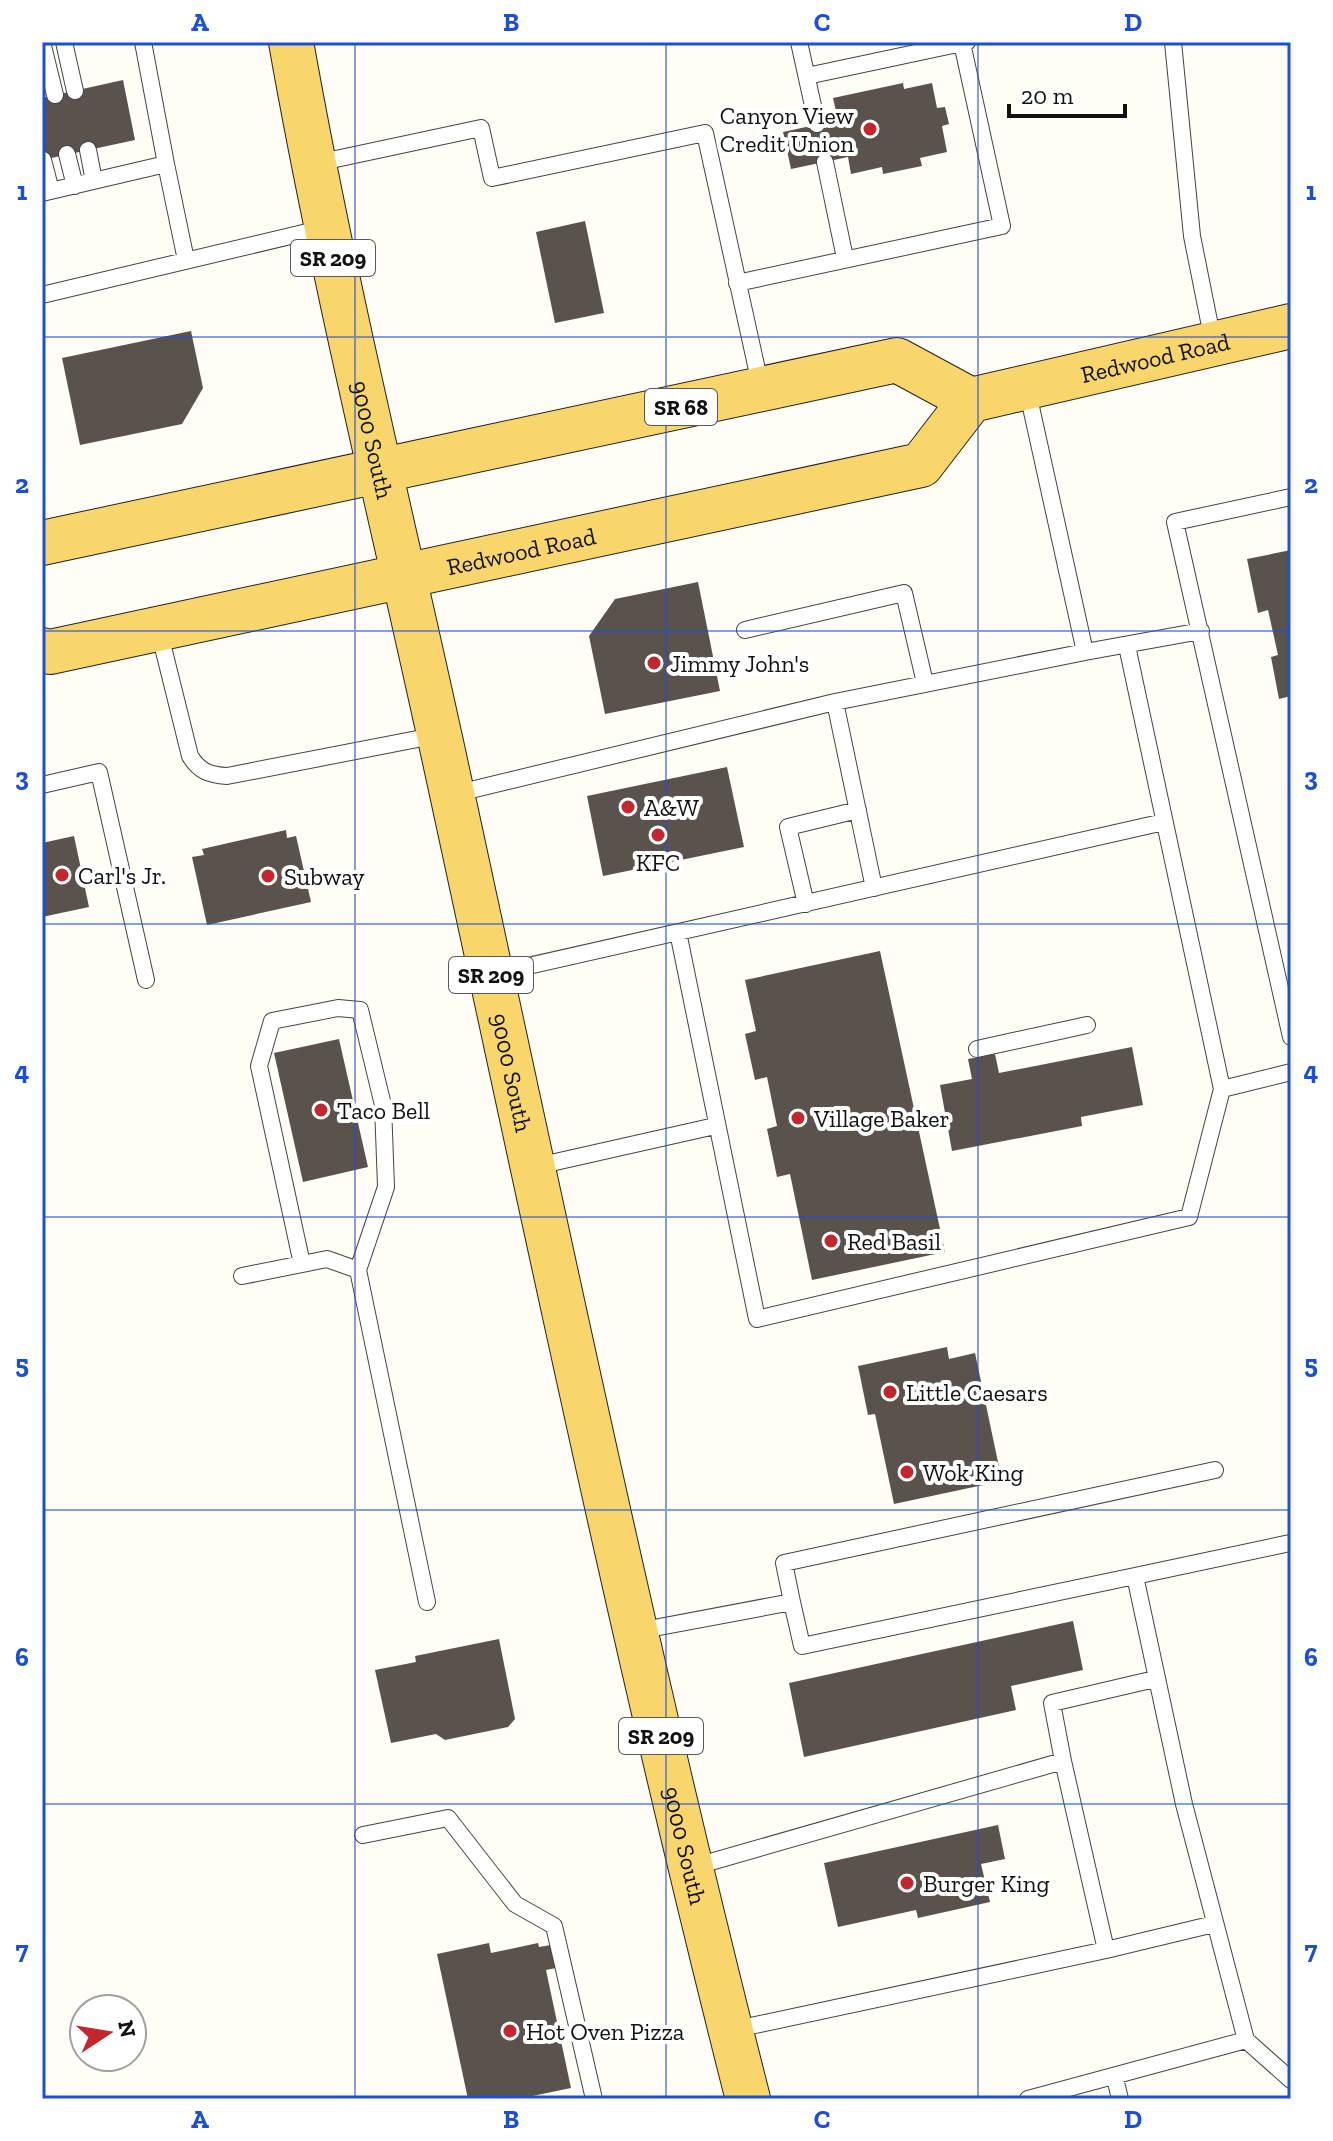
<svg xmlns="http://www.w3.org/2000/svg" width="1333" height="2141" font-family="'Zilla Slab',serif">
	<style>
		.building { fill: #5a524d }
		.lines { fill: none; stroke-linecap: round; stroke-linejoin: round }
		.lane-casing { stroke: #444; stroke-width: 18 }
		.primary-casing { stroke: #222; stroke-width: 46 }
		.lane { stroke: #fff; stroke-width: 16 }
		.primary { stroke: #f9d66b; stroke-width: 44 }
		.grid { fill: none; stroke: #1d4ed8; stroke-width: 2; stroke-opacity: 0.55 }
		.poi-dot { fill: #c4262e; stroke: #fff; stroke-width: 3 }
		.labels { text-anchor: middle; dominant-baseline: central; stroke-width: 8; stroke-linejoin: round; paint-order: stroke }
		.shield { fill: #fff; stroke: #585858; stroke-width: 2 }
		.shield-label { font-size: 22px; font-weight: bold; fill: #111 }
		.poi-label { font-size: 24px; fill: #111; stroke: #fff; text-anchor: start }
		.street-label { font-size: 24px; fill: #111; stroke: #fff }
		.neatline { fill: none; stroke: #1d4ed8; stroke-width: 3 }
		.grid-label { font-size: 26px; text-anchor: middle; font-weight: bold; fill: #1d4ed8 }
	</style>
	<rect width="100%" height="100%" fill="#fffdf5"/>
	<path class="building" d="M123,80l12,60 -93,20v-62z
		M903,83l1,6 28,-6 5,25 8,-1 4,17 -7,2 5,26 -27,6 2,8 -39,8 -1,-7 -31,7 -3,-17 -57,12 -8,-37 55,-12 -5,-22z
		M585,221l19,92 -49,10 -19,-91z
		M191,331l12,57 -21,36 -102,21 -18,-87z
		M1291,550v146l-12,3 -8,-42 7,-2 -10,-45 -10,3 -11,-54z
		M698,582l22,109 -115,23 -16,-78 26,-37z
		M727,767l17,80 -141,29 -16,-80z
		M286,830l1,8 9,-2 15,66 -104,23 -15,-68 12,-2 -2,-6z
		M74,836l15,71 -47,10v-74z
		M880,951l65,301 -133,28 -22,-106 -13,3 -10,-48 10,-3 -10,-49 -12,3 -10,-46 11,-3 -11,-51z
		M339,1039l29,128 -65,15 -29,-129z
		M1132,1047l11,58 -62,12 1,9 -130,25 -12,-66 32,-6 -4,-20 27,-5 4,19z
		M947,1347l2,12 26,-6 27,128 -108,23 -19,-90 -7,1 -10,-49z
		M1073,1621l10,49 -72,16 5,24 -212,47 -15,-74z
		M499,1639l16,80 -7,8 -63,13 -9,-6 -45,9 -16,-73 41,-8 -1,-6z
		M998,1825l7,34 -24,5 9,38 -72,16 -2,-8 -78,17 -14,-64z
		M489,1943l2,10 47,-10 1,4 12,-2 5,23 -10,2 25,118 -53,11h-50l-31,-145z"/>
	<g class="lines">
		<defs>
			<path id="lane" d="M42,42l13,53
				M64,42l11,49
				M799,42l18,82
				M1173,42l19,194 21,105
				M807,76l160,-34
				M88,150l6,31
				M67,154l8,32
				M43,160l8,31
				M825,162l20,96
				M317,163l164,-35 11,50 213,-45 56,255
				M166,164l20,96
				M42,193l124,-29 -23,-122
				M737,283l265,-57 -40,-183
				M42,295l282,-67
				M1291,497l-116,25 116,515
				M745,630l159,-37 21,90
				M159,631l31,125c9,15 19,19 37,20l211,-41
				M1127,646l95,443
				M1085,652l116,-21
				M835,702l39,186
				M42,785l57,-13 47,208
				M454,794l381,-92 250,-50 -58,-263
				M806,904l-18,-77 70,-17
				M678,932l79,387 432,-102 33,-128 69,-17
				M493,974l671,-152
				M977,1049l110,-24
				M533,1167l182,-41
				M302,1264l-43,-198 13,-45 66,-13 22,2 23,95 3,82 -28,83
				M242,1276l85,-17 31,11 69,332
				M1135,1576l155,-33
				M792,1602l-8,-39 431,-93
				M638,1631l154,-29 10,44 333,-70 49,228 62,236 45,40
				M1063,1761l-11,-58 103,-24
				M363,1835l85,-17 67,86 39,22 40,173
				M693,1867l370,-106 43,189 -374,80
				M1106,1950l108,-26
				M1115,2078l5,21
				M1028,2099l218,-59"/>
			<g id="primary">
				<path id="s1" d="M291,42c45,254 108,504 162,756 94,434 185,870 295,1301"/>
				<path d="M42,543l855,-183 74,40"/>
				<path id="s2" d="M42,650l8,2 871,-187 50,-65 320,-74"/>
			</g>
		</defs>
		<use href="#lane" class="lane-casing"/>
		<use href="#primary" class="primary-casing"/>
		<use href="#lane" class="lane"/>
		<use href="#primary" class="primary"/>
	</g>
	<path class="grid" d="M355,42v2057M666,42v2057M978,42v2057M42,337h1249M42,631h1249M42,924h1249M42,1217h1249M42,1510h1249M42,1804h1249"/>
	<g class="poi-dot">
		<circle cx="870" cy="129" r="8"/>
		<circle cx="654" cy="663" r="8"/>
		<circle cx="628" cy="807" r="8"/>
		<circle cx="658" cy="835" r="8"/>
		<circle cx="62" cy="875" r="8"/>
		<circle cx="268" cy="876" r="8"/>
		<circle cx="321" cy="1110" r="8"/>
		<circle cx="798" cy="1118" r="8"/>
		<circle cx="831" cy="1241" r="8"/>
		<circle cx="890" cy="1392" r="8"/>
		<circle cx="907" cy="1472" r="8"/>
		<circle cx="907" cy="1883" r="8"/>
		<circle cx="510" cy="2031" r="8"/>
	</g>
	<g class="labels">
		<g class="shield">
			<rect x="291" y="240" width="84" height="36" rx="6"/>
			<rect x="645" y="389" width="72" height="36" rx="6"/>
			<rect x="449" y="957" width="84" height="36" rx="6"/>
			<rect x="619" y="1718" width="84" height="36" rx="6"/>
		</g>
		<g class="shield-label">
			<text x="333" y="258">SR 209</text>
			<text x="681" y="407">SR 68</text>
			<text x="491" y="975">SR 209</text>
			<text x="661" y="1736">SR 209</text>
		</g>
		<g class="poi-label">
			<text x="854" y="115" text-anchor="end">Canyon View<tspan x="854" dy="28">Credit Union</tspan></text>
			<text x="670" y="663">Jimmy John's</text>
			<text x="644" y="807">A&amp;W</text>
			<text x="658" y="862" text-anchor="middle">KFC</text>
			<text x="78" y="875">Carl's Jr.</text>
			<text x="284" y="876">Subway</text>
			<text x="337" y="1110">Taco Bell</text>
			<text x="814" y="1118">Village Baker</text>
			<text x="847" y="1241">Red Basil</text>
			<text x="906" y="1392">Little Caesars</text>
			<text x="923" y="1472">Wok King</text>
			<text x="923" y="1883">Burger King</text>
			<text x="526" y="2031">Hot Oven Pizza</text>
		</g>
		<g class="street-label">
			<text stroke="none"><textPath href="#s2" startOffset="1170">Redwood Road</textPath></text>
			<text stroke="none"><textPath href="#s1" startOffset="406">9000 South</textPath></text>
			<text stroke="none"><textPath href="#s2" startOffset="490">Redwood Road</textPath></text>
			<text stroke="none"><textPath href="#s1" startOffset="1054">9000 South</textPath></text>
			<text stroke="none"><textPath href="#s1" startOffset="1846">9000 South</textPath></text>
		</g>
	</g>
	<rect width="1333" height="2141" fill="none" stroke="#ffffff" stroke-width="88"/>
	<g transform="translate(108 2033) rotate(78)"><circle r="38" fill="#ffffff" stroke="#a0a0a0" stroke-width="2"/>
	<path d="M0-6L14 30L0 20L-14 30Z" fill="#c4262e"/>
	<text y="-12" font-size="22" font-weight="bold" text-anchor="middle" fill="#111111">N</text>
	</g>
	<path d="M1009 104v12h116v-12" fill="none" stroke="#111111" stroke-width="4"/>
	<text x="1021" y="104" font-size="24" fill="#111111" stroke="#ffffff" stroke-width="6" paint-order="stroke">20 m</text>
	<rect x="44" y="44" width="1245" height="2053" class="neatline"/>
	<g class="grid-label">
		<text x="200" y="31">A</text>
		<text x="511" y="31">B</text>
		<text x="822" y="31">C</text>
		<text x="1133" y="31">D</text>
		<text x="22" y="200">1</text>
		<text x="1311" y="200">1</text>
		<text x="22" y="493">2</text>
		<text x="1311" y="493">2</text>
		<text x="22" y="786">3</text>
		<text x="1311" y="786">3</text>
		<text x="22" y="1080">4</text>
		<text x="1311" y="1080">4</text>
		<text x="22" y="1373">5</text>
		<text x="1311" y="1373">5</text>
		<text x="22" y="1666">6</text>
		<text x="1311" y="1666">6</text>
		<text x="22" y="1959">7</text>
		<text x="1311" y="1959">7</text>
		<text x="200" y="2128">A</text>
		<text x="511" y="2128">B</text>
		<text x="822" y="2128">C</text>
		<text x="1133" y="2128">D</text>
	</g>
</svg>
